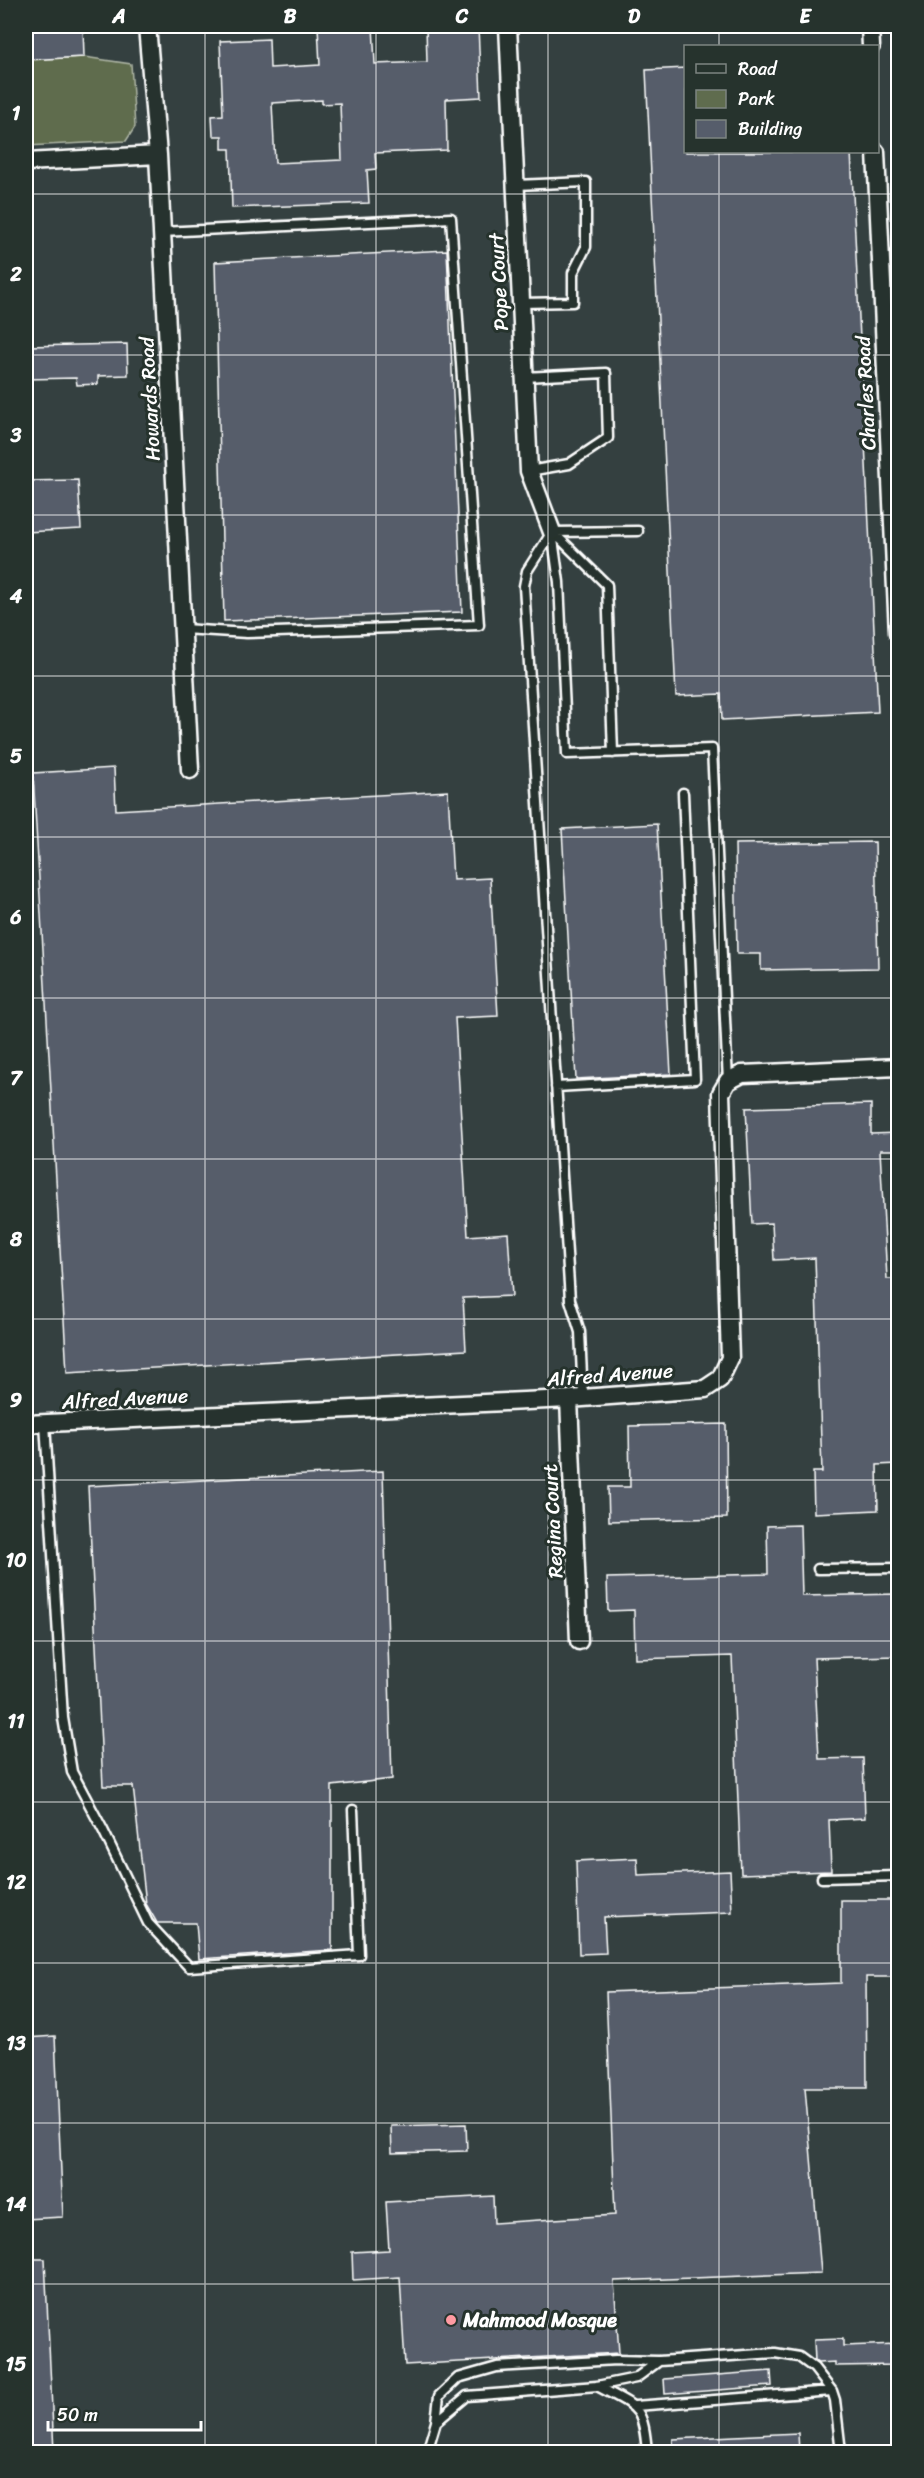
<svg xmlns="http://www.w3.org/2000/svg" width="924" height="2478" font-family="Sriracha,sans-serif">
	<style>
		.green { fill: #5f6c4e; stroke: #afb6a6; stroke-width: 1.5 }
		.building { fill: #565d6b; stroke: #fff; stroke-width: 1.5; fill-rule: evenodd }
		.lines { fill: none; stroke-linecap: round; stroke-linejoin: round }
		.service-casing { stroke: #fff; stroke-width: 13 }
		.minor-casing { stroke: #fff; stroke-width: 21 }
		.service { stroke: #26332d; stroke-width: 8 }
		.minor { stroke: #26332d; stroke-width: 16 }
		.grid { fill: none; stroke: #fff; stroke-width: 1.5; stroke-opacity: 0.55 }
		.poi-dot { fill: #ff9aa2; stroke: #26332d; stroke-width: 2 }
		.labels { text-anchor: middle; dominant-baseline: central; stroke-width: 6; stroke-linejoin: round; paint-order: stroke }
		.street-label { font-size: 20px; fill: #fff; stroke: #26332d }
		.poi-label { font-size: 20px; font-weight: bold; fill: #fff; stroke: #26332d; text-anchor: start }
		.neatline { fill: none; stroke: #fff; stroke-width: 2 }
		.grid-label { font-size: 20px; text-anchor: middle; font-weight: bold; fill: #fff }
	</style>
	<rect width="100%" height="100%" fill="#344040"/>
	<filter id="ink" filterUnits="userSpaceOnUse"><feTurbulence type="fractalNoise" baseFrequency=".0167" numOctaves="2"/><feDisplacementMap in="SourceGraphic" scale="12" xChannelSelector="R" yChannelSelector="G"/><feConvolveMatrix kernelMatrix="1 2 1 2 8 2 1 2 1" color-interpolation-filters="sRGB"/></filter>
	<g filter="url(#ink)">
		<path class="green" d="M84,57l47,7 4,63 -9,14 -100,5v-86z"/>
		<path class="building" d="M26,26h57l1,31 -58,3z
			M318,26h55l2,38 52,-2 -1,-36h52l3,71 -35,2 1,51 -72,3 1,16 -9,1 2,33 -137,5 -2,-59h-8v-13h-9l-1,-20 11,-1 -3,-74 49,-2 1,29 50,-3zM322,100v4l18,-1 2,57 -67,3 -3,-60z
			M686,68v84h165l27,560 -156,8 -1,-26 -45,2 -30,-626z
			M447,250l15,362 -238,9 -9,-359z
			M127,344l1,31 -30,1v8l-21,1 -1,-7 -50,1v-33z
			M78,480l3,49 -55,3v-51z
			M114,768l2,42 332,-19 5,89 37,-2 8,138 -43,2 13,218 40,-3 4,63 -49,2 3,52 -399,23 -34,-600z
			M657,824l14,250 -95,5 -14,-250z
			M875,842l3,126 -117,2v-16h-24l-2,-110z
			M871,1104v30l27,-1v17h-18l7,129h9l2,56v129l-21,1 1,45 -64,3 -1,-41h9l-7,-214 -41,2 -2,-37 -20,1 -6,-116z
			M726,1424l1,94 -118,3 -1,-34h22l-1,-61z
			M383,1471l9,308 -60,7v164l-133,9 -3,-36h-39l-11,-19 -13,-118h-30l-15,-300z
			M800,1525l2,71 96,-2v62l-84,2 5,101 44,-1 2,60 -36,2 2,51 -90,3 -9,-218 -97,3 -1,-49 -26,1 -1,-33 161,-4 -1,-48z
			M637,1858l1,17 92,-4 2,41 -128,5 2,36 -27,1 -3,-93z
			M841,1900h57v77h-32l1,111h-62l16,185 -207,8 5,72 -214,12 -5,-88 -47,3 -1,-28 37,-2 -3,-48 107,-6 1,27 121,-8 -9,-223 235,-9z
			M55,2036l8,181 -37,2v-181z
			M466,2124l1,27 -75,2 -1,-27z
			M26,2259h19l9,193h-28z
			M843,2339v7l55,-2v21l-63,1v-4l-17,1 -3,-2 -1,-21z
			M771,2371l1,15 -107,8 -1,-15z
			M798,2433l1,19h-125l-1,-13z"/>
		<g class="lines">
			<defs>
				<path id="service" d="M516,185l70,-3v65l-13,26v29l-52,1
					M162,232l289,-14 28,407 -232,8 -64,-4
					M524,377l82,-4 2,65 -39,26 -40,7
					M552,532l-25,39 -3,15 46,714 10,32 3,66
					M552,532l7,50 8,172 145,-5 16,332
					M552,532l86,-1
					M553,532l54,53 6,168
					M556,1087l139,-8 -12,-286
					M45,1423l18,295 9,54 31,58 45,93 41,44 170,-12 -6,-145
					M818,1569l80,-1
					M822,1878l76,-2
					M597,2386c41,22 46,19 50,66
					M635,2406l197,-15
					M436,2422l3,-26 19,-18 39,-11 119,-7 42,1
					M427,2452l9,-30 31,-26 130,-10 39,-8 23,-17 116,-8 24,4 15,11 18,23 3,9 6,52"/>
				<path id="minor" d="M147,26l11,129 32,615
					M508,26l21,445 23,61
					M870,26l1,20
					M876,152l22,481
					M26,162l132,-7
					M569,1399l10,242
					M26,1424l543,-25 136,-10 15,-10 10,-21 -9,-265 7,-12 14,-7 156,-7"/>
			</defs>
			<use href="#service" class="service-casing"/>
			<use href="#minor" class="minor-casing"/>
			<use href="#service" class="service"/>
			<use href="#minor" class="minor"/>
		</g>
	</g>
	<path class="grid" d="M205,26v2426M376,26v2426M548,26v2426M719,26v20M719,152v2300M26,194h872M26,355h872M26,515h872M26,676h872M26,837h872M26,998h872M26,1159h872M26,1319h872M26,1480h872M26,1641h872M26,1802h872M26,1963h872M26,2123h872M26,2284h872"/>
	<circle class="poi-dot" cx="451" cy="2320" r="6"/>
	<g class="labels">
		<g class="street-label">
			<text transform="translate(499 282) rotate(-93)">Pope Court</text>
			<text transform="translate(866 393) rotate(-93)">Charles Road</text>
			<text transform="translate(150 399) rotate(-93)">Howards Road</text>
			<text transform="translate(610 1375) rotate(-4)">Alfred Avenue</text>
			<text transform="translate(125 1399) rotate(-3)">Alfred Avenue</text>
			<text transform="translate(553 1521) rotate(-93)">Regina Court</text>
		</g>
		<g class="poi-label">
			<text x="463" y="2320">Mahmood Mosque</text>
		</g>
	</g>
	<rect width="924" height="2478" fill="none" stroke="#26332d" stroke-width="66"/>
	<rect x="684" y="45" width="195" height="108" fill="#26332d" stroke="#7d8581" stroke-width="1.5"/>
	<rect x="696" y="64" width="30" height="9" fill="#26332d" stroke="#7d8581" stroke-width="1.5"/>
	<text x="738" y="75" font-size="18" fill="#ffffff">Road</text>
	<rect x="696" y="90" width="30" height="18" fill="#5f6c4e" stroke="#7d8581" stroke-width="1.5"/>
	<text x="738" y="105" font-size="18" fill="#ffffff">Park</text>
	<rect x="696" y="120" width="30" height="18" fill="#565d6b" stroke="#7d8581" stroke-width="1.5"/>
	<text x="738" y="135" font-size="18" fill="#ffffff">Building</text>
	<path d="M48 2421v9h153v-9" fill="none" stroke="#ffffff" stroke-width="3"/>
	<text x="57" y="2421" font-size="18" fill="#ffffff" stroke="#26332d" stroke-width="4.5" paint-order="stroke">50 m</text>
	<rect x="33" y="33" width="858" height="2412" class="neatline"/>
	<g class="grid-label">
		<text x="119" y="23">A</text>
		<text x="290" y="23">B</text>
		<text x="462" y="23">C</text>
		<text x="634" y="23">D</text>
		<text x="805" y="23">E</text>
		<text x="16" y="120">1</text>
		<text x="16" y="281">2</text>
		<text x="16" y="442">3</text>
		<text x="16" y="603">4</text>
		<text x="16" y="763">5</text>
		<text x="16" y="924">6</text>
		<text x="16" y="1085">7</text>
		<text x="16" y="1246">8</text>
		<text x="16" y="1407">9</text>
		<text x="16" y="1567">10</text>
		<text x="16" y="1728">11</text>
		<text x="16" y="1889">12</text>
		<text x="16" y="2050">13</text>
		<text x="16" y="2211">14</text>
		<text x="16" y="2371">15</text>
	</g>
</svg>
